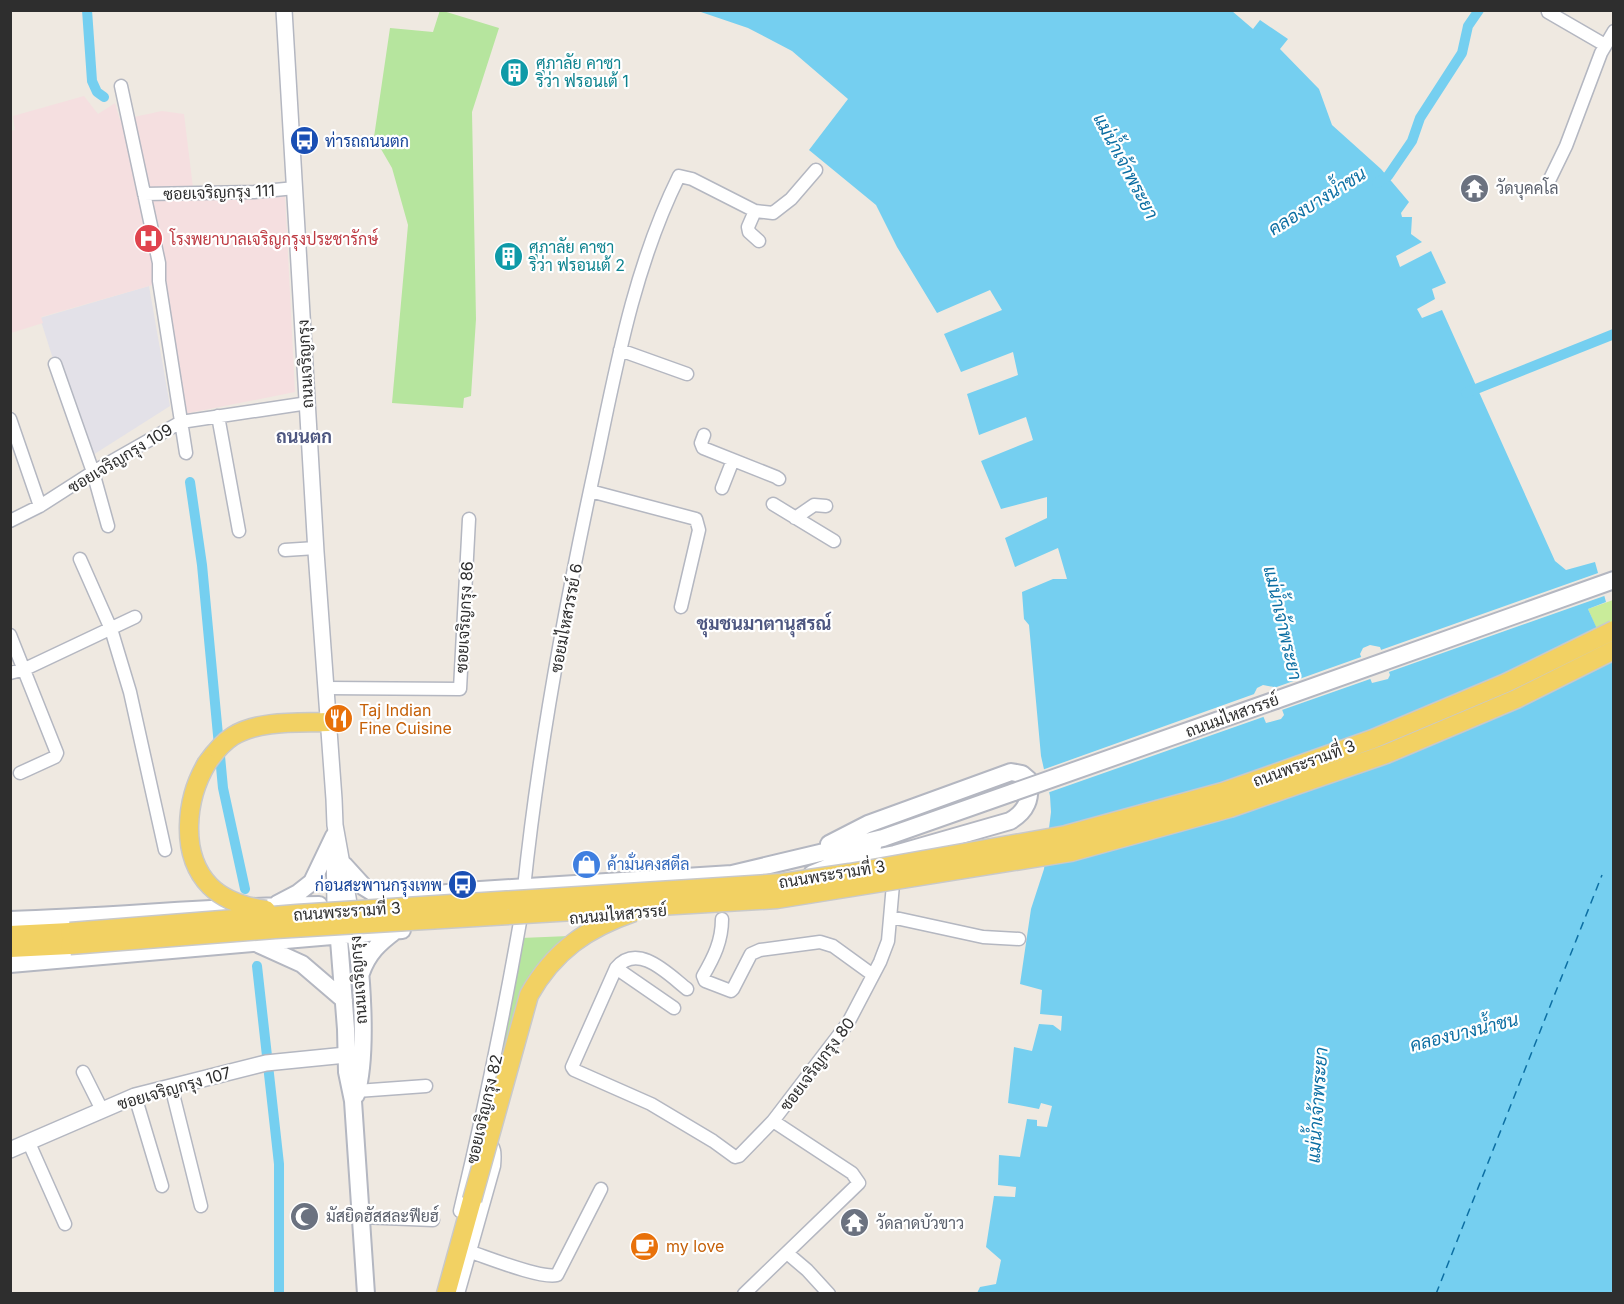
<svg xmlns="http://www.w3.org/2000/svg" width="1624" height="1304" font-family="Inter,Sarabun,sans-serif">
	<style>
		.industrial { fill: #e3e1e8 }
		.medical { fill: #f5dfe0 }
		.green { fill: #b6e59e }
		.pitch { fill: #c9ec9a }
		.water { fill: #75cff0; fill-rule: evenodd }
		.pier { fill: #efe9e1 }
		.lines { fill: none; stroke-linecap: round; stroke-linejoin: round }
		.canal { stroke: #75cff0; stroke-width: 10 }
		.ferry { stroke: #0d6fa3; stroke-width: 1.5; stroke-dasharray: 8 6; stroke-linecap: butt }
		.minor-casing { stroke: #b4b7c1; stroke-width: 15 }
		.tertiary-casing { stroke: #b4b7c1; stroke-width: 18 }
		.secondary-casing { stroke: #b4b7c1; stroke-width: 20 }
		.primary-casing { stroke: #c9c9c9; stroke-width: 21 }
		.minor { stroke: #fff; stroke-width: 12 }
		.tertiary { stroke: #fff; stroke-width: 15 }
		.secondary { stroke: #fff; stroke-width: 16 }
		.primary { stroke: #f2d163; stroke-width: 18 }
		.secondary-bridge-casing { stroke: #b4b7c1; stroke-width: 20; stroke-linecap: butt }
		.primary-bridge-casing { stroke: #c9c9c9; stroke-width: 21; stroke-linecap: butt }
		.secondary-bridge { stroke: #fff; stroke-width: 16 }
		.primary-bridge { stroke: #f2d163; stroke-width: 18 }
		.labels { text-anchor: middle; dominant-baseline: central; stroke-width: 4.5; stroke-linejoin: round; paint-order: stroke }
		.culture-label { font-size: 16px; fill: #0d838f; stroke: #fff; text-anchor: start }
		.transit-label { font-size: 16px; fill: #164399; stroke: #fff; text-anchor: start }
		.worship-label { font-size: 16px; fill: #5b616d; stroke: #fff; text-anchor: start }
		.street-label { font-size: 16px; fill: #2e2e2e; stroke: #fff }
		.health-label { font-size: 16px; fill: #be3a42; stroke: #fff; text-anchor: start }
		.food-label { font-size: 16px; fill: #c56008; stroke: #fff; text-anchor: start }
		.shop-label { font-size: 16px; fill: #366cbe; stroke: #fff; text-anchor: start }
		.water-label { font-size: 18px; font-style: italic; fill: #0d6fa3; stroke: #fff }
		.neighbourhood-label { font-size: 18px; font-weight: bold; fill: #4d5680; stroke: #fff }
	</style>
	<rect width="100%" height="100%" fill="#efe9e1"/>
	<path class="industrial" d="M149,286l21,120 -85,54 -45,-142z"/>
	<path class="medical" d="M84,96l14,18 17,-11 5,17 42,-9 22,3 10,82 91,-1 10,197 -111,22 -21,-132 -122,35 2,6 -32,10 -1,-202 5,-1 -2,-14z"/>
	<path class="green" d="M440,10l59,18 -27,84 4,207 -5,77 -7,2 -1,10 -71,-5 16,-178 -16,-57 -18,-31 16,-109 43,4z
		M569,936l-26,40 -60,158 38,-196z"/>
	<path class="pitch" d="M1613,600v66l-25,-57z"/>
	<path class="water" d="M698,11h534l21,18 7,-9 28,19 -8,10 39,40 13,36 49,44 28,33 -8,11 1,4h10l-1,17 11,8 -26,14 4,11 31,-16 15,32 -14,6 3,10 -18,10 5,9 20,-8 113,251 11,9 29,-8 11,40 -18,7 26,57 -1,627h-636l3,-6 16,-3 5,-24 -15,-13 8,-51 21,1 1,-10 -18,-2 1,-30 21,2 7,-38 10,1v6l10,1 5,-21 -11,-3 -2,6 -31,-6 6,-56 18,4 7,-27 14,1 8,6 1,-15 -22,-2 2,-24 -22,-6 11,-75 13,-40 7,-57 -1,-16 -9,-40 -12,-131 -5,-6 -2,-27 31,-13h14l-9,-31 -43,19 -10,-29 42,-20v-21l-46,12 -20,-48 52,-21 -7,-23 -47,18 -12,-41 51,-19 -5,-23 -52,20 -17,-38 58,-24 -12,-20 -53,23 -40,-66 -21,-42 -67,-55 39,-51 -56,-48 -44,-23zM1370,645l10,2 10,28 -2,4 -16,4 -12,-29 3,-6zM1263,685l11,2 10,28 -3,4 -15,4 -12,-29 3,-6z"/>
	<path class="pier" d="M1601,572l6,23 -221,78 -8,-22z
		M1364,656l9,22 -94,33 -8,-22z
		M1257,693l9,23 -219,77 -5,-23z"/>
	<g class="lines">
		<path class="canal" d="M87,10l5,71 5,11 7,5
			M1377,183l11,-7 24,-35 8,-23 42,-65 6,-27 11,-16
			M1466,393l148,-59
			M190,482l12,83 21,223 22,101
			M257,966l22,198v130"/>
		<path class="ferry" d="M1436,1294l166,-419"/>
		<defs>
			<path id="minor" d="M1548,12l57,33
				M121,86l38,177v18l27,172
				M1548,183l18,-37 35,-93 13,-22
				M144,194l110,-2 41,-4
				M755,211l-7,16 1,5 10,9
				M620,350l67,24
				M55,364l38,108 15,54
				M218,416l21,115
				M10,419l30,87
				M704,435l-3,8 2,5 73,29 3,2
				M722,488l11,-28
				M590,491l106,28 3,11 -18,77
				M773,504l61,37
				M795,518l19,-13 12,1
				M10,521l30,-15 53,-34 88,-50 127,-19
				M285,550l31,-2
				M80,559l31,70 19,63 35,158
				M10,635l47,118 -2,4 -35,16
				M10,673l15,-4 110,-52
				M326,688l134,1 9,-170
				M524,888c15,-145 42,-288 73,-430 20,-96 38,-193 82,-282l13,3 63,32 18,2 18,-14 25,-29
				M891,917l92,20 36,2
				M722,919c0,22 -8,38 -19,57l2,5 26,10 2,-2 18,-35 9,-4 60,-8 13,4 40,29
				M616,968l58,40
				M687,989c-19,-15 -49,-47 -71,-21l-44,99 2,3 77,34 62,37 22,16 4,-1 34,-35
				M83,1072l19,38
				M171,1086l30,120
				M357,1091l69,-5
				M135,1096l27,90
				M29,1143l36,81
				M460,1211c23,-96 43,-192 60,-289
				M360,1217l73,3
				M471,1252c18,6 70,27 86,23l44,-86
				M787,1253l20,17 22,24
				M458,1294l36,-128c1,-12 2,-19 -8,-27
				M744,1294l115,-111 -7,-10 -79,-52 75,-98 32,-61 8,-21 6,-68"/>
			<path id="tertiary" d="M284,10l32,542 18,247 1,26 14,78
				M334,846l1,58
				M10,1150l125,-54 131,-33 80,-8"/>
			<path id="secondary" d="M1276,700l338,-120
				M829,844l39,-20 143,-52 11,2 7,6c2,19 -2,31 -19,41l-115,33 -41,8
				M344,865l20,22 21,13
				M812,874l39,-16 22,-12
				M377,901l88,-10 267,-17 151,-36 131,-46
				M277,904l21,-11 14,-11 22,-46
				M10,920c104,-3 206,-14 309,-15
				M353,923c9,42 15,131 3,172
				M338,927l8,102 1,43 6,29 13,193
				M258,944l44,20 42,36
				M10,964l392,-34
				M361,973c7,-20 18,-30 34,-42"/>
			<path id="primary" d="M207,763c7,-10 15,-20 26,-27 26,-16 65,-13 95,-14
				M10,935l60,-3
				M10,948l60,-3
				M446,1294l26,-94"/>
		</defs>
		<use href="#minor" class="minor-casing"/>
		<use href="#tertiary" class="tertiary-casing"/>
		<use href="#secondary" class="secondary-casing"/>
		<use href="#primary" class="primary-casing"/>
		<use href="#minor" class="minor"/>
		<use href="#tertiary" class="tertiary"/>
		<use href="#secondary" class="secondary"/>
		<use href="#primary" class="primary"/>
		<defs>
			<path id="secondary-bridge" d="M1014,792l262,-92"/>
			<path id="primary-bridge" d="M207,763c-21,35 -28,91 3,123 15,15 36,21 56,24
				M70,932l227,-18 485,-31 68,-10 216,-38 157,-43 150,-53 133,-56 108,-53
				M70,945l205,-16 502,-30 294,-47 159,-44 156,-54 130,-55 98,-49
				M472,1200l57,-205c25,-44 58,-67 105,-83"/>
		</defs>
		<use href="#secondary-bridge" class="secondary-bridge-casing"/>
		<use href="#primary-bridge" class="primary-bridge-casing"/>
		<use href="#secondary-bridge" class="secondary-bridge"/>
		<use href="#primary-bridge" class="primary-bridge"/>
	</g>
	<defs>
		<symbol id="building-disc" viewBox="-11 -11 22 22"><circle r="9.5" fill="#0f9aa8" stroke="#fff"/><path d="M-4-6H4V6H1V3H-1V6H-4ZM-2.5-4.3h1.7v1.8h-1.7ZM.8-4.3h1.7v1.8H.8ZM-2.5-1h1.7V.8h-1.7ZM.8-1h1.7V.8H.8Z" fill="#fff"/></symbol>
		<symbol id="bus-disc" viewBox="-11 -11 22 22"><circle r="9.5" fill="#1a4fb4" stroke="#fff"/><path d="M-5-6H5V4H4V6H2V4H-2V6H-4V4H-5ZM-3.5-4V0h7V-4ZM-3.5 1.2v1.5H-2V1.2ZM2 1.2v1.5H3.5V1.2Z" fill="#fff"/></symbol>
		<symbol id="temple-disc" viewBox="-11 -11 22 22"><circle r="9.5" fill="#6b7280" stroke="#fff"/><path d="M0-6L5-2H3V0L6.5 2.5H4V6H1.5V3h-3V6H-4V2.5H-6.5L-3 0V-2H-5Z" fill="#fff"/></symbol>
		<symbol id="hospital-disc" viewBox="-11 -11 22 22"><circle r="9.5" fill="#e0444e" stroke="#fff"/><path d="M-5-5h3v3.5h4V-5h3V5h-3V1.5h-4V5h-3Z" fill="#fff"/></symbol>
		<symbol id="restaurant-disc" viewBox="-11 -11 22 22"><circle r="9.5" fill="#e8710a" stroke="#fff"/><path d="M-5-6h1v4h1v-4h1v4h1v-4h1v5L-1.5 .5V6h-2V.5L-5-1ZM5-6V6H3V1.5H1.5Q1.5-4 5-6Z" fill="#fff"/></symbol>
		<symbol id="shop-disc" viewBox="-11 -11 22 22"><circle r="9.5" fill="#3f7fe0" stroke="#fff"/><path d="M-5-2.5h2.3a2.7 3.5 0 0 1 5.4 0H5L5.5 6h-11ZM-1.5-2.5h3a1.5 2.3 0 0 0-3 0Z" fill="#fff"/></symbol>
		<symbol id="mosque-disc" viewBox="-11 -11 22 22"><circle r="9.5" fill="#6b7280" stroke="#fff"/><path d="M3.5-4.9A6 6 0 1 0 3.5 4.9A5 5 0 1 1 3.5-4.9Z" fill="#fff"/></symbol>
		<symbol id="cafe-disc" viewBox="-11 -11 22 22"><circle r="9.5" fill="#e8710a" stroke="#fff"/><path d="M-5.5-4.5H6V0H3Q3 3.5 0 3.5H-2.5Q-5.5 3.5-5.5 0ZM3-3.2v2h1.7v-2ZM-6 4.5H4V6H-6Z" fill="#fff"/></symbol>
	</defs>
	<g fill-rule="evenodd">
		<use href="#building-disc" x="498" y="56" width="33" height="33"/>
		<use href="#bus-disc" x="288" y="124" width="33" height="33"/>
		<use href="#temple-disc" x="1458" y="172" width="33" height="33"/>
		<use href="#hospital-disc" x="132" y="222" width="33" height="33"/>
		<use href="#building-disc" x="492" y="240" width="33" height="33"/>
		<use href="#restaurant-disc" x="322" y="702" width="33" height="33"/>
		<use href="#shop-disc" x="570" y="848" width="33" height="33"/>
		<use href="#bus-disc" x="446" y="868" width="33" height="33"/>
		<use href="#mosque-disc" x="288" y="1200" width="33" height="33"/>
		<use href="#temple-disc" x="838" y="1206" width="33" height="33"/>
		<use href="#cafe-disc" x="628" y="1230" width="33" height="33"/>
	</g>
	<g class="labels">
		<g class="culture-label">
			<text x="536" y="63">ศุภาลัย คาซา<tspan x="536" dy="18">ริว่า ฟรอนเต้ 1</tspan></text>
			<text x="529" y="247">ศุภาลัย คาซา<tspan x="529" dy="18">ริว่า ฟรอนเต้ 2</tspan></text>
		</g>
		<g class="transit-label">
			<text x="325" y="141">ท่ารถถนนตก</text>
			<text x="442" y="885" text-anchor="end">ก่อนสะพานกรุงเทพ</text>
		</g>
		<g class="worship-label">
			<text x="1496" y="188">วัดบุคคโล</text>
			<text x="326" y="1216">มัสยิดฮัสสละฟียฮ์</text>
			<text x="876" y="1223">วัดลาดบัวขาว</text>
		</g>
		<g class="street-label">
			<text transform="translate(219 192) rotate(-2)">ซอยเจริญกรุง 111</text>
			<text transform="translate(305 364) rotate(-93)">ถนนเจริญกรุง</text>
			<text transform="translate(120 458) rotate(-31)">ซอยเจริญกรุง 109</text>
			<text transform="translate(464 617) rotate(-87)">ซอยเจริญกรุง 86</text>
			<text transform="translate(566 618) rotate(-79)">ซอยมไหสวรรย์ 6</text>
			<text transform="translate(1232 715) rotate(-20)">ถนนมไหสวรรย์</text>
			<text transform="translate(1304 763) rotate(-20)">ถนนพระรามที่ 3</text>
			<text transform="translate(832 874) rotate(-9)">ถนนพระรามที่ 3</text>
			<text transform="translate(347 911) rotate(-4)">ถนนพระรามที่ 3</text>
			<text transform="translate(618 914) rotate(-5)">ถนนมไหสวรรย์</text>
			<text transform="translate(358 980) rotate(-94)">ถนนเจริญกรุง</text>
			<text transform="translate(817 1064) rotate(-53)">ซอยเจริญกรุง 80</text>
			<text transform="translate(174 1088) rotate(-16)">ซอยเจริญกรุง 107</text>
			<text transform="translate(484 1109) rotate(-77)">ซอยเจริญกรุง 82</text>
		</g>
		<g class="health-label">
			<text x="170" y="239">โรงพยาบาลเจริญกรุงประชารักษ์</text>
		</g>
		<g class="food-label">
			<text x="359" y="710">Taj Indian<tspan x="359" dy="18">Fine Cuisine</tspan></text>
			<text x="666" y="1246">my love</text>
		</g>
		<g class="shop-label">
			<text x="607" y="864">ค้ามั่นคงสตีล</text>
		</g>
		<g class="water-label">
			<text transform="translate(1126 166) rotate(62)">แม่น้ำเจ้าพระยา</text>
			<text transform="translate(1317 201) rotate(-32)">คลองบางน้ำชน</text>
			<text transform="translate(1283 623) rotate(77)">แม่น้ำเจ้าพระยา</text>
			<text transform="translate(1464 1032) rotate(-14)">คลองบางน้ำชน</text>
			<text transform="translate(1317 1105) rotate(-86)">แม่น้ำเจ้าพระยา</text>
		</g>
		<g class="neighbourhood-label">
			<text x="304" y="436">ถนนตก</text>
			<text x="764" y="623">ชุมชนมาตานุสรณ์</text>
		</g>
	</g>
	<rect width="1624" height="1304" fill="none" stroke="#2e2e2e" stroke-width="24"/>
</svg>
